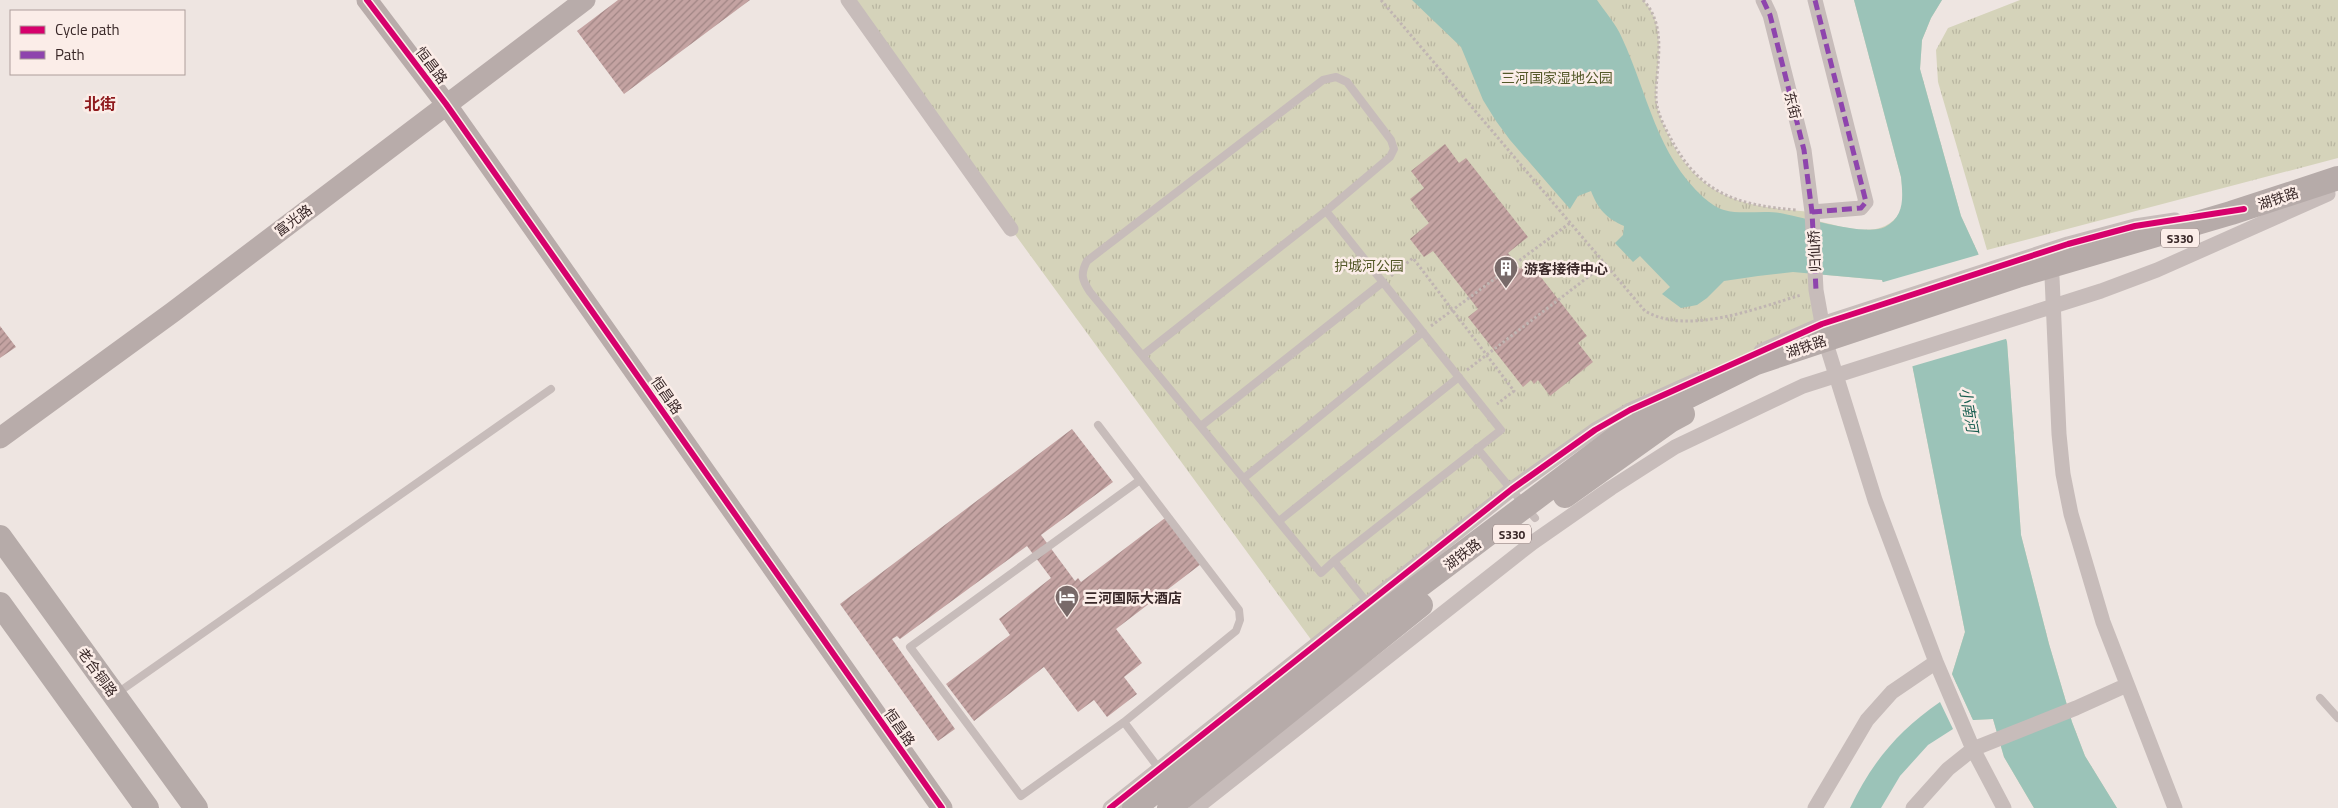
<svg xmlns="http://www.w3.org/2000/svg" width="2338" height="808" font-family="'Titillium Web','Noto Sans SC',sans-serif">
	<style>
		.grass { fill: url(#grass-tufts) }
		.water { fill: #9bc3b8 }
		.pier { fill: #eee5e1 }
		.building { fill: url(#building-hatch) }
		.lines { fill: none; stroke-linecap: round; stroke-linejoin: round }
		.path { stroke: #c0b5b2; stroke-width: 3; stroke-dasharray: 2.5 2.5; stroke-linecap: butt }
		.lane { stroke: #c7bcba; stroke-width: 8 }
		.street { stroke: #c7bcba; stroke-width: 15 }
		.secondary { stroke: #b8acaa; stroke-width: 21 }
		.primary { stroke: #b6aba9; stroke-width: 24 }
		.quiet { stroke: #8e44ad; stroke-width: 5; stroke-dasharray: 10 5; stroke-linecap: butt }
		.cycleway-casing { stroke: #fbede8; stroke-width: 9 }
		.cycleway { stroke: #d6006c; stroke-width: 6 }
		.labels { text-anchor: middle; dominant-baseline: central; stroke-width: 5; stroke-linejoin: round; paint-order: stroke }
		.shield { fill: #fbede8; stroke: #736362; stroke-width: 1 }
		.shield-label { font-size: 12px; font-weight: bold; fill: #392828 }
		.street-label { font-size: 14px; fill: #392828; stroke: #fbede8 }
		.park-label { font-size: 14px; fill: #545929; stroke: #fbede8 }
		.poi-label { font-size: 14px; font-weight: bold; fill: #392828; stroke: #fbede8; text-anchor: start }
		.water-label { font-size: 15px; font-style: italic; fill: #195e50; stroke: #fbede8 }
		.quarter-label { font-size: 16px; font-weight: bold; fill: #8f1a1d; stroke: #fbede8 }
	</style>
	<defs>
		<pattern id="grass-tufts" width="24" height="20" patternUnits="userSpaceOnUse" patternTransform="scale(1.25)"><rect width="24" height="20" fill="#d5d3ba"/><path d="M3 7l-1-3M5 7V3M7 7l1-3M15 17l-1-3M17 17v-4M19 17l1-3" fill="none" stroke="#b8b5a0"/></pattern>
		<pattern id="building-hatch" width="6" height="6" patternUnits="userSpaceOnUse" patternTransform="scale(1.25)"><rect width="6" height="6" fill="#c4a3a2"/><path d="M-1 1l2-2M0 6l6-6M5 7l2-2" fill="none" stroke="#a08584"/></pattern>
	</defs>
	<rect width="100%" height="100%" fill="#eee5e1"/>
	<path class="grass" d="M848,0h795c25,26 13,65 13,96 0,16 9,32 16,47 32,59 79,64 140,69l1,8c26,5 69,23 87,-8 5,-9 2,-25 1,-35l-47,-177h88l-11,18 -9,22 -2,29 41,147 17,37 29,89 14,193 28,109 23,78 13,34 32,52h-83l-30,-51 -11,-38 -20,1 -21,-46 13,-42 -54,-273 -29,-79 -67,-6 7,50 -192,86 -315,235 -304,-416z
		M2020,0h318v158l-351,92 -49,-168 -2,-32 12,-22z"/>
	<path class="water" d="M1412,0h185c8,12 19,24 25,38 26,56 34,116 82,160 5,4 14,11 20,12 17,5 38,0 56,3 23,4 86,24 105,14 20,-11 18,-30 16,-50l-47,-177h88l-11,18 -9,22 -2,29 41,147 17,37 29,89 14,193 28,109 23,78 13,34 32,52h-83l-30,-51 -11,-38 -20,1 -21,-46 13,-42 -54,-273 -29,-79 -89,-8 -35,4 -34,5 -17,17 -10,7 -16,3 -19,-14 8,-7 -30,-31 -7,6 -18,-19 8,-8 1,-9c-18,-8 -26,-17 -33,-35l-13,5 -8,13 -60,-69 -14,-19 -13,-21 -22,-53z
		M1940,702l13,27 -25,16 -28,31 -19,32h-31c22,-46 48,-77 90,-106z"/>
	<path class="pier" d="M1981,254l28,84 -99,29 -30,-84z"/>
	<path class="building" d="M618,0h132l-126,94 -47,-63z
		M1445,144l14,19 7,-5 62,79 -20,16 12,16 9,-7 58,74 -9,7 15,19 -43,34 -12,-16 -4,4 -3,-4 -8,7 -55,-70 10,-8 -45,-58 -9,6 -14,-18 19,-16 -19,-24 14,-11 -13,-17z
		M0,326l16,21 -16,11z
		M1072,429l41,53 -72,53 34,46 3,-3 3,4 84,-64 36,46 -85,65 26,34 -18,14 13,17 -30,23 -13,-17 -16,12 -34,-45 -70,54 -28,-37 64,-49 -11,-16 52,-41 -24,-32 -127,93 -3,-3 -5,3 63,90 -17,12 -98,-137z"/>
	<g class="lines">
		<path class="path" d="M1381,0l264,311c43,25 112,-3 156,-16
			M1643,0c25,26 13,65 13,96 0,15 8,30 15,43 29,55 66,66 125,71
			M1391,276l22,-18 101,133 -17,13
			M1431,326l139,-103
			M1467,370l138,-106"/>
		<path class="lane" d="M1326,211l64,-54 4,-8 -3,-9 -44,-58 -11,-5 -13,3 -236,181c-7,13 -5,19 3,31l231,281 13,-12
			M1143,355l183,-144 175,219 -167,131 35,44
			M1098,425l141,185 1,10 -4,11 -112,91 36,48
			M1201,426l182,-144
			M1477,448l58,70
			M1244,478l179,-146
			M1279,521l180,-144
			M116,694l435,-305
			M2320,698l18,20
			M1124,722l-103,74 -111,-149 230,-167"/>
		<path class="street" d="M848,0l163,229
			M1763,0l7,15 34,135 8,62 4,78 9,50 50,160 61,162 37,87 31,59
			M1812,212l49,-4 5,-6 -51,-202
			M2052,277l7,157 4,40 8,40 32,108 72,186
			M1761,351l61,-27 246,-80 67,-18 40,-6
			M1110,808l402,-319 83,-59 35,-20 69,-31
			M1196,808l336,-265 79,-55 64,-41 128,-61 298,-95 56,-21 171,-76
			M1815,808l52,-88 25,-28 44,-30
			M1913,808l35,-39 25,-20 103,-41 51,-23"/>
		<path class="secondary" d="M367,0l79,104 496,704
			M0,438l173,-126 412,-312"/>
		<path class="primary" d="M1565,496l105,-75 13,-7
			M0,537l196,271
			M0,604l147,204
			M1134,808l244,-191 259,-195 119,-59 261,-87 214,-63 107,-35
			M1169,808l252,-203"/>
		<path class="quiet" d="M1763,0l7,15 34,135 8,62 4,78
			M1812,212l49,-4 5,-6 -51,-202"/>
		<defs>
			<path id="cycleway" d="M367,0l79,104 496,704
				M1110,808l402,-319 83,-59 35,-20 192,-86 246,-80 67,-18 109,-17"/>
		</defs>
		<use href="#cycleway" class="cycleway-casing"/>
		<use href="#cycleway" class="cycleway"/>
	</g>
	<defs>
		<symbol id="building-pin" viewBox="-11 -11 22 30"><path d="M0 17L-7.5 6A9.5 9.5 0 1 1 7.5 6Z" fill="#786a69" stroke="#fbede8"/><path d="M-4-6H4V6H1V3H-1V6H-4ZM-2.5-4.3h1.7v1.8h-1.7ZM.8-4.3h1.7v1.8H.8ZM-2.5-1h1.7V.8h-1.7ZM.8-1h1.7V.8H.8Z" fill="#fff"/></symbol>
		<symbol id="hotel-pin" viewBox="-11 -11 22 30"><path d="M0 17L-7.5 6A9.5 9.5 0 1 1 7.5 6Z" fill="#786a69" stroke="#fbede8"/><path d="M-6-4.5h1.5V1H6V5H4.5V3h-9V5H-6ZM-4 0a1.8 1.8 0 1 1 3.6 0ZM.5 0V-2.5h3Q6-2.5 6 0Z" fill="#fff"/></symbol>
	</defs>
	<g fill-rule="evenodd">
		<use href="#building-pin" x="1492" y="254" width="28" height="38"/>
		<use href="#hotel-pin" x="1053" y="583" width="28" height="38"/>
	</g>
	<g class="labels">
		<g class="shield">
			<rect x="2161" y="228.5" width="38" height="19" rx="4"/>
			<rect x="1493" y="524.5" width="38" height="19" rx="4"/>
		</g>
		<g class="shield-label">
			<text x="2180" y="238">S330</text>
			<text x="1512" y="534">S330</text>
		</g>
		<g class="street-label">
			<text transform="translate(432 65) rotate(53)">恒昌路</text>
			<text transform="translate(1793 105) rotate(76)">东街</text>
			<text transform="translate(2278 198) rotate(-18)">湖铁路</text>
			<text transform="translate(293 220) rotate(-37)">富光路</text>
			<text transform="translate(1814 251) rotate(-93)">归仙桥</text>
			<text transform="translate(1806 346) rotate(-18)">湖铁路</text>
			<text transform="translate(667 395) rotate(55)">恒昌路</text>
			<text transform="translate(1462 554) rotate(-37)">湖铁路</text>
			<text transform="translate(98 672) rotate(54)">老合铜路</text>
			<text transform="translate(900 727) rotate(55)">恒昌路</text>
		</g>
		<g class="park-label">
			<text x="1557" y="77">三河国家湿地公园</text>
			<text x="1369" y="265">护城河公园</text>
		</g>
		<g class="poi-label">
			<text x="1524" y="268">游客接待中心</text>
			<text x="1084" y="597">三河国际大酒店</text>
		</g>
		<g class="water-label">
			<text transform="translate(1969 410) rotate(80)">小南河</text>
		</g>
		<g class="quarter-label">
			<text x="100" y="104">北街</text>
		</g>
	</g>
	<rect x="10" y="10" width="175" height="65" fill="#fbede8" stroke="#ad9e9b"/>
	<rect x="20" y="26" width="25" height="8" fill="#d6006c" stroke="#ad9e9b"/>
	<text x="55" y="35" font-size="15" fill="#392828">Cycle path</text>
	<rect x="20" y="51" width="25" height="8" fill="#8e44ad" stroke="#ad9e9b"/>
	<text x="55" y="60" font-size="15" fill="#392828">Path</text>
</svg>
